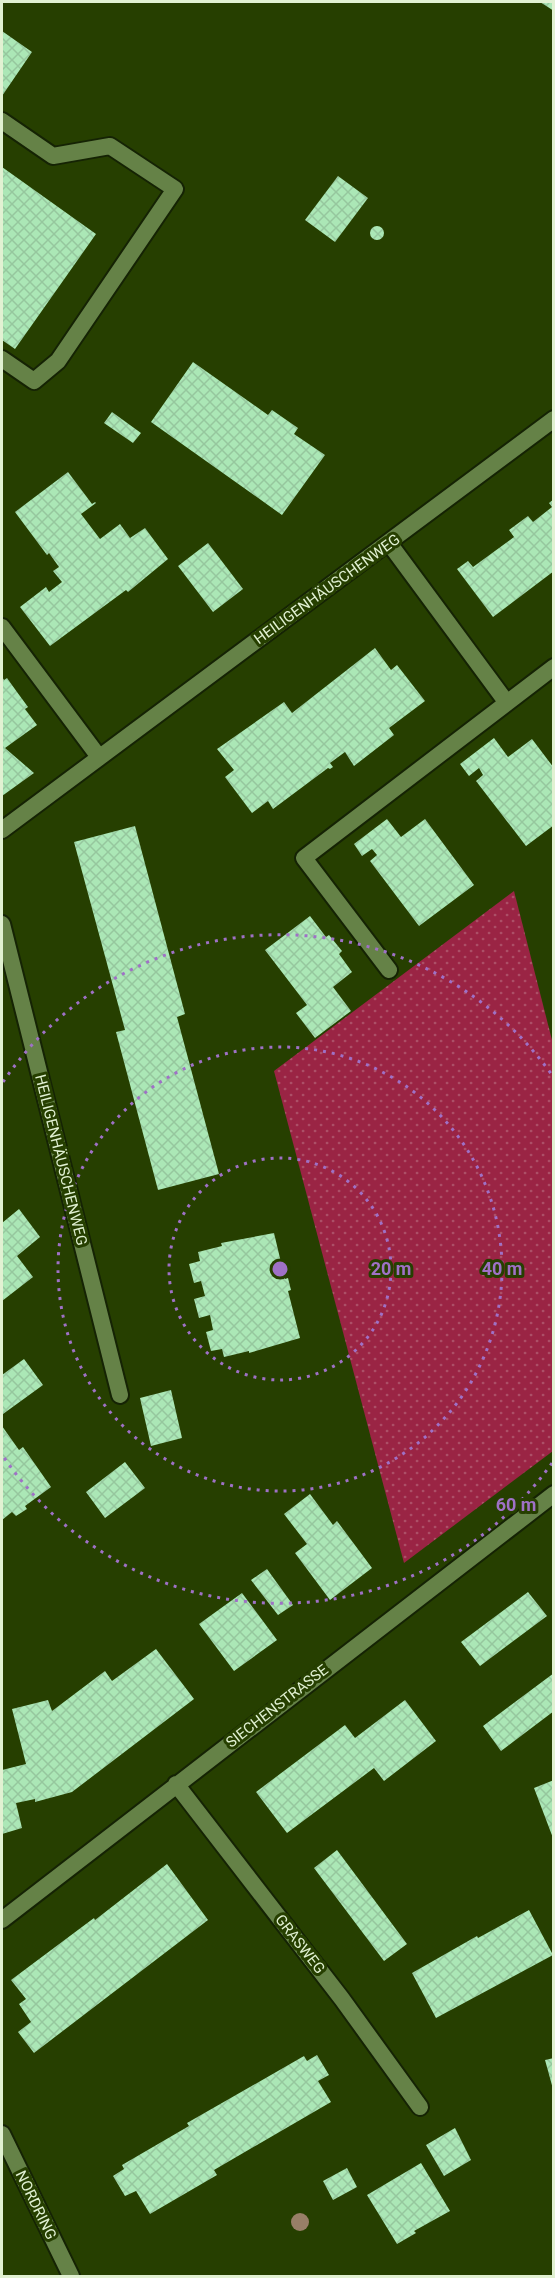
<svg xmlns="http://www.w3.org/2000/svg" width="555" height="2278" font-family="Roboto,sans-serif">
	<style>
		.grass { fill: url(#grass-dots) }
		.building { fill: url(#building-cross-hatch) }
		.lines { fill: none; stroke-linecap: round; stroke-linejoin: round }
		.service-casing { stroke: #152304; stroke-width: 20 }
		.minor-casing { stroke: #152304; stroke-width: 20 }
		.secondary-casing { stroke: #152304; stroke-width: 20 }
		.service { stroke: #658247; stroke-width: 16 }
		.minor { stroke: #658247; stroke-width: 16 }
		.secondary { stroke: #658247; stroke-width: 16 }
		.tree { fill: #987f67 }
		.ring { fill: none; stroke: #9f71c6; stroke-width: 3; stroke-dasharray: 3 6 }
		.labels { text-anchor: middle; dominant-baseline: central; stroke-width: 6; stroke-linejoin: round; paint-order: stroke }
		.street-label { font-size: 15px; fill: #e1f1d2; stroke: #263f00 }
		.centre { fill: #9f71c6; stroke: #263f00; stroke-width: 3 }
		.ring-label { font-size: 18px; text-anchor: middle; font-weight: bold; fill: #9f71c6; stroke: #263f00; stroke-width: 6; stroke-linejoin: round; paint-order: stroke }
	</style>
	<defs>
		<pattern id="grass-dots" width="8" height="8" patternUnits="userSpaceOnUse" patternTransform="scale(1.5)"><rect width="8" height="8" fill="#9a2444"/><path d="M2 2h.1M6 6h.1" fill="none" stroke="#ac4f67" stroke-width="1.8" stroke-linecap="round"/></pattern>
		<pattern id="building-cross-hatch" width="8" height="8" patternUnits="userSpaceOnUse" patternTransform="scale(1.5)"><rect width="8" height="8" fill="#abe7b6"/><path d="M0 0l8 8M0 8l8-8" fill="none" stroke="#96c79e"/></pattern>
	</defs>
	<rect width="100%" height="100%" fill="#263f00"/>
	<path class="grass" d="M514,891l39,153v407l-149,112 -130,-492z"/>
	<path class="building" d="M540,2h14v9z
		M2,31l30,21 -30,44z
		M2,167l94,67 -81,115 -13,-9z
		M338,176l30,22 -33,44 -30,-22z
		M370 233a7 7 0 1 1 14 0a7 7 0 1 1-14 0Z
		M193,362l75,53 4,-5 26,18 -4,6 31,21 -43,60 -131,-93z
		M112,412l29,21 -8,10 -29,-20z
		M68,472l24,32 3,-2 1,1 -15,11 19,25 20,-15 10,14 15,-10 23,31 -40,33 -2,-2 -76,56 -30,-39 26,-20 3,5 13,-10 -9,-11 6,-4 -10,-14 -2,2 -32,-43z
		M554,499v72l-61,46 -36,-48 11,-8 5,6 41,-30 -5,-7 19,-14 5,6 19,-15 -3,-4z
		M208,543l35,46 -30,23 -35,-46z
		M375,648l16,22 6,-5 28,36 -36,27 5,7 -40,31 -9,-14 -15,11 3,4 -3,2 -2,-1 -55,41 -5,-8 -16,12 -27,-36 9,-7 -17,-21 67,-47 8,11z
		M2,677l2,3 3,-2 10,14 11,15 -3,2 12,16 -32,23 29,25 -32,23z
		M494,738l14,19 24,-18 22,29v57l-28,21 -50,-65 7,-6 -4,-7 -10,8 -9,-12z
		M387,819l14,18 24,-18 49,66 -55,41 -49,-65 7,-6 -5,-6 -10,7 -8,-12z
		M135,826l50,188 -8,3 42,157 -61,16 -42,-158 9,-2 -51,-188z
		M310,916l16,21 3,-2 13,16 -3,3 13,18 -19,15 18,24 -36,27 -19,-25 11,-8 -42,-55z
		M19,1209l21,28 -23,19 16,21 -31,24v-78z
		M274,1233l11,46 3,-1 3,12 -3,1 12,47 -51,15v-2l-25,6 -2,-8 -11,2 -5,-19 7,-2 -3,-15 -11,3 -5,-19 11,-3 -4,-15 -7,2 -5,-19 11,-3 -2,-9 24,-6 -1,-3z
		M24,1359l19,26 -40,29 -1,-3v-36z
		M171,1390l11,48 -31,8 -11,-48z
		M2,1426l17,24 4,-3 28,40 -26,19 2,3 -11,7 -4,-4 -10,8z
		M125,1462l20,26 -40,30 -19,-26z
		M310,1494l23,31 4,-4 35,47 -42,32 -35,-47 12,-9 -23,-30z
		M267,1569l26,36 -15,10 -27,-35z
		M528,1592l19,24 -67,50 -19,-24z
		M242,1593l35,47 -43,31 -35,-47z
		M156,1649l38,50 -122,93 -37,10v-3l-19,4 6,25 -20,6v-64l24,-6 -14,-55 36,-9 4,11 53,-40 7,10z
		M554,1673v38l-53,40 -18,-25z
		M405,1700l31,41 -52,40 -10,-13 -87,65 -31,-41 89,-67 10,13z
		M554,1780v58h-1l-19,-50z
		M337,1850l70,94 -23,17 -70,-93z
		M167,1864l41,56 -174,133 -16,-21 13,-10 -12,-18 7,-5 -15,-19 83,-62 1,2z
		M529,1910l24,45 -117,63 -24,-45 65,-37 1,2z
		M317,2055l12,20 -11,6 13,21 -117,68 3,5 -67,39 -14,-23 -11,5 -12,-20 11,-7 -2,-4 67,-39 -2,-3 117,-67 3,5z
		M554,2058v31h-1l-8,-29z
		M455,2128l16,32 -27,16 -18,-31z
		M421,2163l29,48 -36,20 2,2 -19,11 -30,-49z
		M347,2168l10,19 -24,13 -10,-19z"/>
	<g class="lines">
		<defs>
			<path id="service" d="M2,121l51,35 57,-10 65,43 -117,172 -24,20 -32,-22
				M389,543l118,160
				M389,970l-85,-112 250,-191"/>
			<path id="minor" d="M2,627l97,130
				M2,830l552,-411
				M2,924l118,471
				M176,1784l166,215 78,108
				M2,1920l552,-426"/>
			<path id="secondary" d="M2,2134l69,142"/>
		</defs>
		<use href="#service" class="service-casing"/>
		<use href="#minor" class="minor-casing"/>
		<use href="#secondary" class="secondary-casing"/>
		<use href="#service" class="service"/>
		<use href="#minor" class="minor"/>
		<use href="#secondary" class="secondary"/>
	</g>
	<circle class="tree" cx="300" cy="2222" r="9"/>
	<g class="ring">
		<circle cx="280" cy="1269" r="111"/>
		<circle cx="280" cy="1269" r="222"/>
		<path d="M552 1463A334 334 0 0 1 3 1456M3 1082A334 334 0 0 1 552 1075"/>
	</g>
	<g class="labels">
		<g class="street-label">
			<text transform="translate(327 589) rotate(-36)">HEILIGENHÄUSCHENWEG</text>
			<text transform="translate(61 1160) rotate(76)">HEILIGENHÄUSCHENWEG</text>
			<text transform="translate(277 1706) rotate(-38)">SIECHENSTRASSE</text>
			<text transform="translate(300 1944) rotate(52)">GRASWEG</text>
			<text transform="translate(36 2205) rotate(64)">NORDRING</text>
		</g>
	</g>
	<circle cx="280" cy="1269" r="9" class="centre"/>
	<g class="ring-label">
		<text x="391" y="1275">20 m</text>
		<text x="502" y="1275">40 m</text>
		<text x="516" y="1511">60 m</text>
	</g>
	<rect width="555" height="2278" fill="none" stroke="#e1f1d2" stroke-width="6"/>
</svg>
